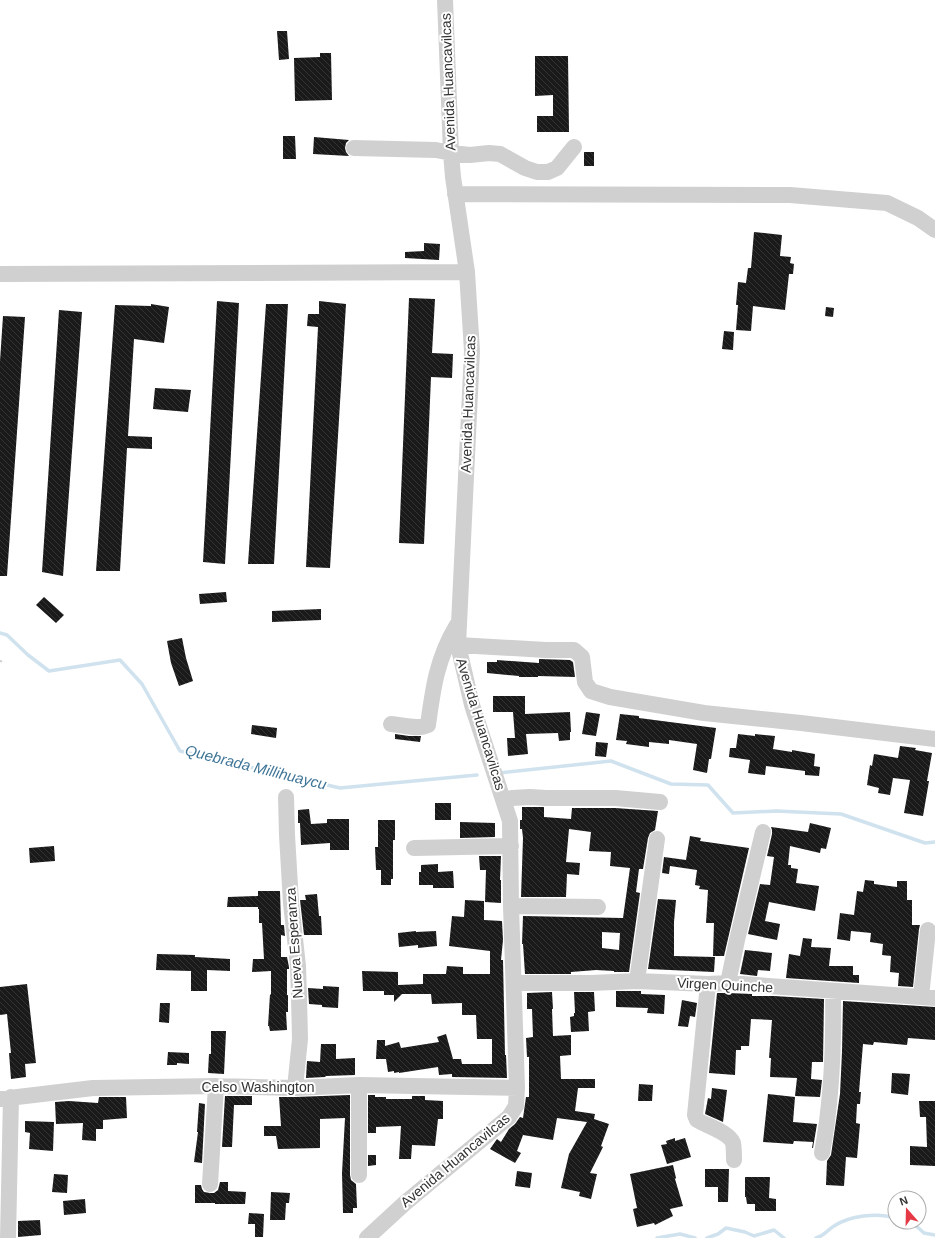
<svg xmlns="http://www.w3.org/2000/svg" width="935" height="1238" font-family="Helvetica,sans-serif">
	<style>
		.lines { fill: none; stroke-linecap: round; stroke-linejoin: round }
		.stream { stroke: #cfe2ee; stroke-width: 3.5 }
		.building { fill: url(#building-back-hatch); fill-rule: evenodd }
		.path { stroke: #cdcdcd; stroke-width: 2; stroke-dasharray: 2 2; stroke-linecap: butt }
		.minor { stroke: #d0d0d0; stroke-width: 16 }
		.labels { text-anchor: middle; dominant-baseline: central; stroke-width: 4; stroke-linejoin: round; paint-order: stroke }
		.street-label { font-size: 14px; fill: #333; stroke: #fff }
		.water-label { font-size: 15px; font-style: italic; fill: #3f7597; stroke: #fff }
	</style>
	<defs>
		<pattern id="building-back-hatch" width="6" height="6" patternUnits="userSpaceOnUse"><rect width="6" height="6" fill="#1a1a1a"/><path d="M-1 5l2 2M0 0l6 6M5-1l2 2" fill="none" stroke="#333"/></pattern>
	</defs>
	<rect width="100%" height="100%" fill="#fff"/>
	<g class="lines">
		<path class="stream" d="M0,633l7,2 21,20 21,16 71,-11 22,24 38,67 160,37 137,-13
			M499,773l112,-12 60,23 37,1 25,28 43,-2 65,3 84,29 10,-1
			M909,1222l4,1 11,10 11,2
			M657,1238l23,-4 15,4
			M707,1238l11,-4 8,-6 19,4 9,4 20,-6 10,8
			M816,1238c10,-3 10,-7 18,-12 15,-10 43,-14 61,-8"/>
	</g>
	<path class="building" d="M277,31h10l2,28 -10,1z
		M320,53h11l1,47 -37,1 -1,-43 26,-1z
		M535,56h33l1,76h-32v-16h16v-21l-18,1z
		M283,136h12l1,23h-13z
		M314,137l35,3 -3,3 -1,5 1,4 3,4 -36,-2z
		M584,152h10v14h-10z
		M754,232l28,3 -2,21 11,1 -1,6 4,1 -1,10h-4l-4,36 -32,-4 -2,25 -15,-1 2,-25h-2l2,-23 8,1 2,-15h3z
		M424,243l16,1 -1,16 -34,-2v-6l19,-1z
		M409,298l26,1 -3,54 21,1 -1,24 -21,-1 -7,167 -25,-1z
		M217,301l22,2 -14,261 -22,-2z
		M319,301l27,3 -16,264 -24,-1 12,-240 -11,-1 1,-12h11z
		M151,304l18,3 -5,36 -30,-4 -6,97 24,1v12l-25,-1 -7,123h-24l19,-266 36,1z
		M266,304h22l-14,260h-26z
		M826,307l8,1 -1,9 -8,-1z
		M59,310l23,2 -19,264 -21,-4z
		M3,316l22,1 -18,259h-7v-215z
		M724,331l10,1 -1,18 -11,-1z
		M155,388l36,2 -3,22 -35,-3z
		M226,592l1,10 -27,2 -1,-10z
		M44,597l20,18 -8,8 -20,-18z
		M321,609v11l-49,2v-11z
		M182,638l4,20 7,23 -14,5 -8,-23 -4,-22z
		M539,659l31,1 3,2 2,15 -37,-1v1h-19v-1l-32,-3v-11h10v-2l42,3z
		M493,696h32v18l45,-2 1,20h-1v8l-11,1 -1,-8 -32,1 2,20 -20,2 -1,-18h8l-2,-26h-20z
		M586,712l14,2 -4,22 -14,-2z
		M620,714l19,2v2l77,10 -5,31h-2l-2,14 -14,-3 4,-26 -28,-4v4l-20,-2v5l-23,-3 1,-3 -11,-1z
		M252,725l25,3 -1,10 -25,-4z
		M395,734l14,2h12l-1,6 -25,-3z
		M738,734l17,2v-2l20,2 -2,13 19,3v-2l23,4 -1,12 6,1 -1,9 -14,-1v-4l-39,-5 -1,9 -17,-2 2,-13 -21,-3 1,-9h6z
		M596,742l12,1 -2,14 -11,-1z
		M900,746l16,2 -1,2 17,3 -5,28h2l-6,35 -19,-3 6,-33 -17,-2 -3,17 -12,-2 1,-5 -12,-3 3,-20 2,1 2,-12 24,4z
		M435,803h16v17h-16z
		M522,807h22v10l27,2 1,-11h43l43,3 -3,19 -5,3 -2,5 -5,31h-4l-3,23 4,1 -11,79h-15v-1l-18,-1 -25,2v2h-46l-2,-30h-1l1,-28 100,2 7,-50 -20,-2 1,-14 -22,-1 2,-19 -22,-3 -3,33 14,1 -1,12 -12,-1 -1,23h-45l2,-59 -1,-9h-2v-9h2zM602,932l18,1 -1,17 -17,-2z
		M309,809l2,15 16,-1v-4h22v31h-19v-7l-29,2 -1,-22h-2v-13z
		M378,820h17v20h-2v39h-2v6h-10v-15h-5l-1,-23h3z
		M460,822l35,1v14l-35,1z
		M810,823l21,5 -5,21 -5,-1 -1,5 -30,-7 -2,19h3v3l7,1 -2,14 23,3 -4,25 -46,-9 -4,19 15,3 -3,16 -29,-6 12,-50 10,1 4,-28 -7,-1 5,-22v-4l-1,-3 37,5z
		M690,836l11,2 -1,3 49,7 -25,108h-11l1,-33h-8l2,-33 -9,-1 1,-3 -5,-1 2,-15 -27,-4 -1,8 -7,-1 2,-16 22,3z
		M54,846l1,15 -25,2 -1,-15z
		M479,856h22l-1,24h1v23l-16,-1 1,-32h-6z
		M438,864v8l15,-1 1,17h-21v-3h-14v-13h2v-7z
		M865,880l9,1v3l23,3v-6h10v19h5v25h8l-1,4 -6,58 -15,-1 1,-13 -9,-1 1,-16 -9,-1 1,-11 -13,-2 1,-9 -20,-2 -1,10 -13,-2 3,-26 14,2 3,-24 6,1z
		M258,891h22l1,34h3l1,11 -4,-1v22h6l2,10v2h-2v26h1v17h-2l1,18 -17,1 -1,-5h-1l2,-32 1,1v-24l-19,1 1,-13h11l-2,-36h-3v-14h-1v-2h-31l1,-10 30,-1z
		M317,894l2,22h2l1,19h-18l-4,-35h6l-1,-5z
		M658,899l18,1 -2,22v34l41,1 -1,15 -66,-3z
		M465,900l19,1v19l18,1 1,19 -2,20h2l2,95h1l1,23 -55,-1v-3l-13,1 -1,-8 -39,6v-1l-5,1v-2l-6,1 -2,-13h-10l1,-19h8v6l14,-4 2,6 38,-6 -2,-5 9,-3 7,25h8l1,5h30v-25h-15l-1,-24h-14v-12l-30,1 -1,-10h-29l-8,8v-7h-10v-4h-21l-1,-20 36,1v13l25,-1v-10h23l1,-8 16,1v7h27v-23l-41,-5 3,-30 12,1z
		M416,931v1l20,-1 1,15 -19,2v-3l-19,2 -1,-14z
		M803,938l9,1 -1,8 20,1 -2,18h24v9h6v8l-73,-5 3,-24 11,2z
		M745,950l27,3 -2,18 -12,-1 -1,6 -17,-2z
		M157,954l38,1v2l35,2v12l-23,-1v21h-16v-20l-35,-1z
		M27,984l9,79 -11,1 1,13 -15,2 -2,-26h2l-4,-39 -7,1v-28z
		M323,986l16,1 -1,21 -16,-1v-2l-13,-1 -1,-16 15,1z
		M616,991h25v3l24,1 -1,19 -17,-1 1,-5 -32,-1z
		M552,992l1,17h-1l1,27 18,-1v20l-11,1 1,23h34v9h-17l-3,23 20,3 -1,5 15,5 -8,22 2,1 -13,26 7,1 -6,25 -12,-3 1,-4 -19,-4 8,-34 18,-32 -30,-4 -4,22 -30,-5 -6,16 4,2 -6,10 -25,-14 7,-10 4,3 8,-13 6,-5 5,-7 3,1 3,-21h3v-40h-2l-1,-19 7,-1 -1,-28h-5v-16z
		M574,992h20l1,19 -7,1 1,19 -18,1 -1,-15 4,-1v-3h1z
		M717,993h11l24,1v2h22l50,3 -1,63h-11l-1,17 11,1 -2,17 -25,-1 2,-18 -27,-1 1,-19h-2l3,-38 -21,-1 -2,27h-8v4h-5l-1,25 -26,-2z
		M682,1000l15,3 -2,14 -5,-1 -2,11 -10,-1z
		M843,1001l92,6v33l-27,-2 -1,7 -33,-3 -1,3 -10,-1 -4,48h2l-1,12h-3l-1,19 4,1 -3,34 -11,-1 -2,29 -18,-1 1,-24 4,-6 9,-61 2,-42z
		M160,1003h10l-1,20 -10,-1z
		M211,1031h15l-2,43 -16,-1 1,-19h2z
		M321,1044h15v15l19,-1v17l-29,1 -1,1 -19,1 1,-17 13,1z
		M168,1052l21,1v11l-12,-1v2h-10z
		M892,1073l18,1 -2,21 -17,-2z
		M639,1084l14,1 -1,16h-14z
		M712,1088l15,2 -4,32 -18,-8 3,-16 3,1z
		M768,1094l27,3 -2,25 24,2 -4,24h-1l1,-6 -19,-1 -1,3 -30,-2z
		M350,1095v80l1,5 5,4 1,24h-4v5h-10l-1,-40 3,-55 -25,1v29l-42,1 -2,-13h-12v-10h17l-2,-29h16z
		M368,1095h7v2h11v2h26v-3h13v4l18,1v18h-5l-3,27 -23,-1 -1,14h-12l2,-33 -25,1v6h-8z
		M225,1096h27v9h-18l-2,42h-10z
		M99,1097h27l1,21 -24,2v9h-7v12l-14,-1 1,-17 -27,1 -1,-22 14,-1 29,2z
		M919,1101h16v65l-25,-1v-19l17,1 -1,-30h-6z
		M199,1103l6,1 -3,59 -8,-1 4,-30h-1z
		M25,1121l29,1 -1,29 -24,-2 1,-16 -5,-1z
		M675,1138v3l10,-3 6,19 -24,7 -6,-19 6,-1 -1,-3z
		M368,1155h8v10l-8,1z
		M673,1165l3,13 -1,1 8,27 -13,3 3,7 -18,9 -1,-2 -17,4 -4,-18 4,-1 -7,-34z
		M705,1169h24l-1,33h-10v-15h-13z
		M517,1171l15,2 -2,15 -15,-2z
		M54,1174l14,1 -1,18 -15,-1z
		M745,1177h25l-1,21 7,1v12h-21v-7h-8l-1,-7h-1z
		M220,1182h8v9l18,1 -1,12h-30v-1h-20v-18h6l1,4 2,3 6,1h4l4,-3z
		M271,1192l19,1 -1,10h-3l-1,17h-15z
		M85,1199l1,14 -22,2 -1,-14z
		M249,1213l15,1 -1,23h-8v-13h-7z
		M40,1220l1,15 -23,2v-16z"/>
	<g class="lines">
		<path class="path" d="M0,661l4,1"/>
		<path class="minor" d="M354,148l82,2 15,3 19,2 19,-2 11,1 25,14 12,4h11l9,-4 17,-21
			M455,194l335,1 97,8 31,15 17,12
			M0,274l467,-2
			M458,645l88,5h28l8,7 3,25 6,9 19,6 94,16 97,10 134,16
			M391,724c12,1 26,6 37,1 5,-37 9,-67 29,-100
			M286,797l1,38 4,68 7,63 1,31 1,42 -5,49
			M504,801l8,-3 18,-1 16,1h69l45,4
			M414,848l97,-2
			M511,906l87,1
			M637,981l20,-142
			M514,983h77l46,-2 71,3 20,-1 207,15
			M728,983l9,-43 26,-108
			M708,984l-13,131 2,5c10,6 32,12 36,23 1,5 1,11 1,17
			M921,997l7,-67
			M0,1099l93,-11 123,-2 79,2 64,-3 158,3
			M822,1153c10,-53 12,-108 11,-162
			M359,1175v-90
			M210,1184l6,-98
			M8,1238l3,-141
			M367,1238l38,-35 104,-86 7,-11 1,-18 -6,-182 -1,-85 -38,-116 -14,-60 14,-294 -5,-79 -14,-95 -2,-24 -6,-153"/>
	</g>
	<g class="labels">
		<g class="street-label">
			<text transform="translate(448 82) rotate(-92)">Avenida Huancavilcas</text>
			<text transform="translate(468 404) rotate(-88)">Avenida Huancavilcas</text>
			<text transform="translate(481 724) rotate(73)">Avenida Huancavilcas</text>
			<text transform="translate(294 943) rotate(-94)">Nueva Esperanza</text>
			<text transform="translate(725 985) rotate(3)">Virgen Quinche</text>
			<text x="258" y="1087">Celso Washington</text>
			<text transform="translate(455 1160) rotate(-40)">Avenida Huancavilcas</text>
		</g>
		<g class="water-label">
			<text transform="translate(256 767) rotate(14)">Quebrada Millihuaycu</text>
		</g>
	</g>
	<g transform="translate(907 1210) rotate(340)"><circle r="19" fill="#ffffff" stroke="#adadad"/>
	<path d="M0-3L7 15L0 10L-7 15Z" fill="#e63946"/>
	<text y="-6" font-size="11" font-weight="bold" text-anchor="middle" fill="#333333">N</text>
	</g>
</svg>
